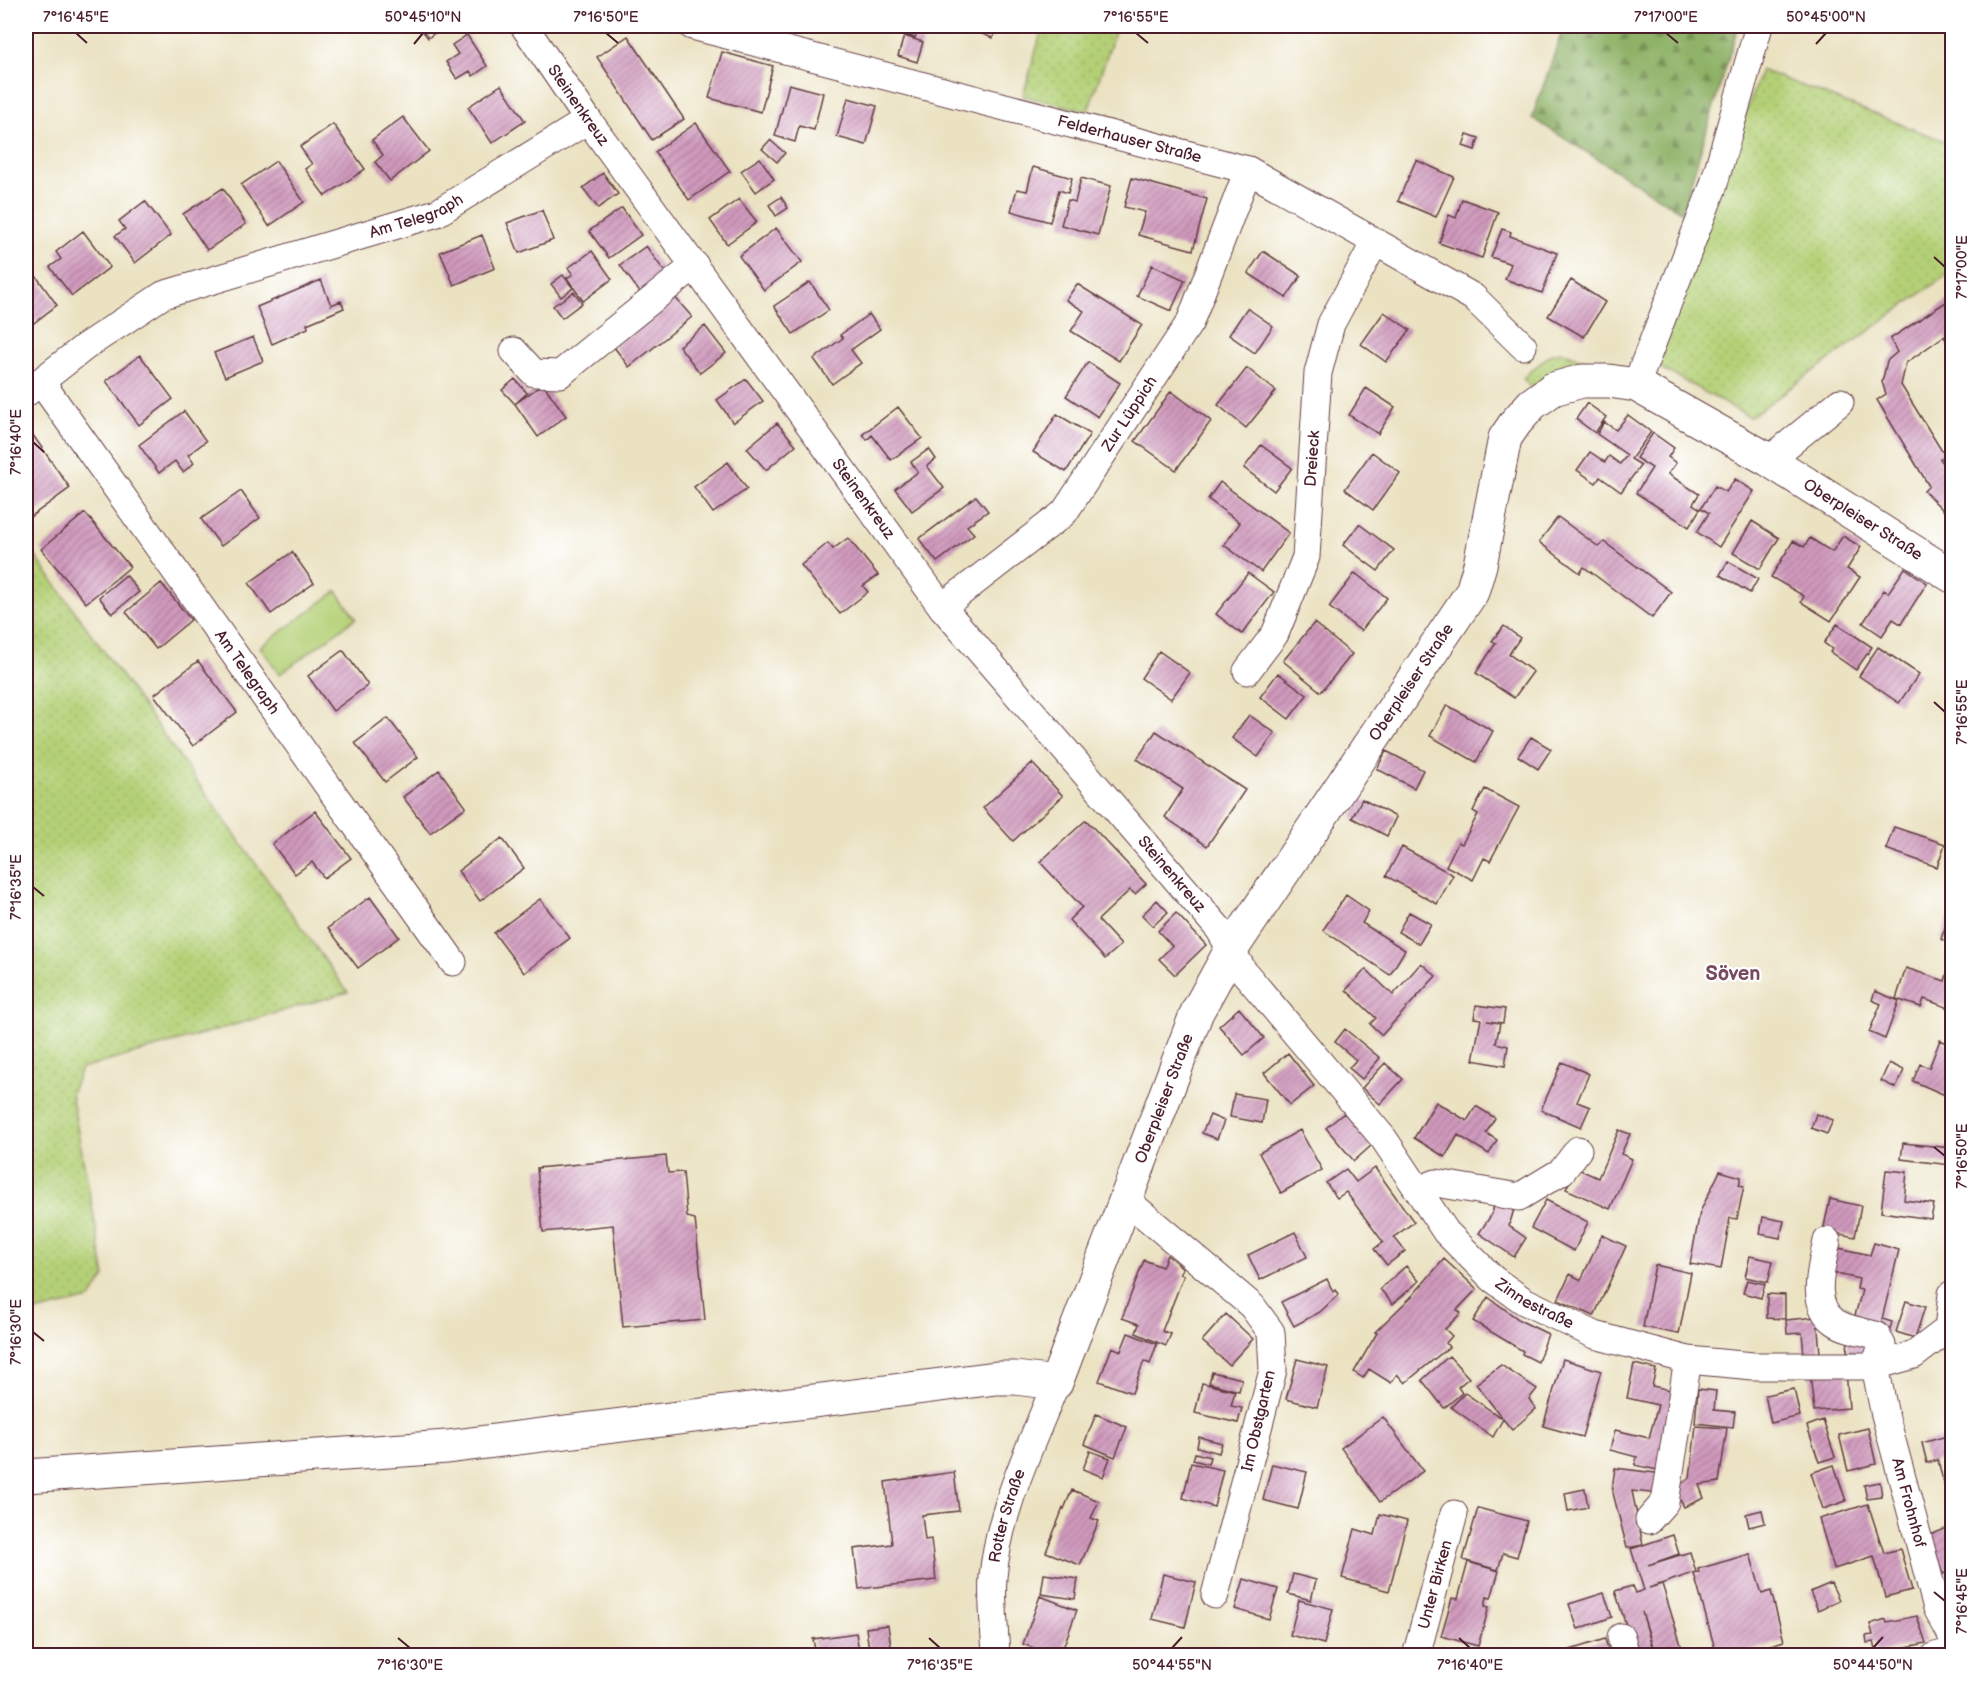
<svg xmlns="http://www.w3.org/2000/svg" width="1978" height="1681" font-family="'Balsamiq Sans',sans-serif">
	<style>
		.grass { fill: url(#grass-dots); stroke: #7f7850; stroke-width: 1.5 }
		.forest { fill: url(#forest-firs); stroke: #6c6849; stroke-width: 1.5 }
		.green { fill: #b4d076; stroke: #7f7850; stroke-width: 1.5 }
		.building { fill: url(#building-hatch) }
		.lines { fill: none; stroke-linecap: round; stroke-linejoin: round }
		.minor-casing { stroke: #623c42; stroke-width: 29 }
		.major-casing { stroke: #623c42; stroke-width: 35 }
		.minor { stroke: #fff; stroke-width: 27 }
		.major { stroke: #fff; stroke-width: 33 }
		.ticks { fill: none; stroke: #4a1f2b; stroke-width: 2 }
		.labels { text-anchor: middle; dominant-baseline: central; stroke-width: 4.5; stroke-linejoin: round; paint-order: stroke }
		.street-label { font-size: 16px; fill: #4a1f2b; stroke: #fff }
		.quarter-label { font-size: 20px; font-weight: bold; fill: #794a5e; stroke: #fff }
		.neatline { fill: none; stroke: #4a1f2b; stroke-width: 2 }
		.ticks-label { font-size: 15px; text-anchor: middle; fill: #4a1f2b }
	</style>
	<defs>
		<pattern id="grass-dots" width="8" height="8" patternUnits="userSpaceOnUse" patternTransform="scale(1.5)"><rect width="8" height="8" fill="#b4d076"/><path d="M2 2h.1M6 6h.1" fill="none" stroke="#9cb266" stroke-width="1.8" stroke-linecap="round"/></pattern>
		<pattern id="forest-firs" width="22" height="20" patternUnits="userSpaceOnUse" patternTransform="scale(1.5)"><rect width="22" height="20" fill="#8fb267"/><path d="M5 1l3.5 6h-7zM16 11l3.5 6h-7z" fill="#779055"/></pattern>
		<pattern id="building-hatch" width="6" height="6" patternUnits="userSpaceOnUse" patternTransform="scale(1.5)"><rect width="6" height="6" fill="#d09abd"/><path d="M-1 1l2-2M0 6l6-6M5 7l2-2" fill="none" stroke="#ab7d9a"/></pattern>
	</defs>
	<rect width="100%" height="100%" fill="#fff"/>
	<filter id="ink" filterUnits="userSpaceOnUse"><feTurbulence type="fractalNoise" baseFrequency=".0167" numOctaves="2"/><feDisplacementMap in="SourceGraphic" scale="12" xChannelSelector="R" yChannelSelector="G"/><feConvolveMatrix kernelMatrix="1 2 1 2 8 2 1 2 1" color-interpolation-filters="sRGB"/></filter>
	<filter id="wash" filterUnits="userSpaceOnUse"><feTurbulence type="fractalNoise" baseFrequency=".008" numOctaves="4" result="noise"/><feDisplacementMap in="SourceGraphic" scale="24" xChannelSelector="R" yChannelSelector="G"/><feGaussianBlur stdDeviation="1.35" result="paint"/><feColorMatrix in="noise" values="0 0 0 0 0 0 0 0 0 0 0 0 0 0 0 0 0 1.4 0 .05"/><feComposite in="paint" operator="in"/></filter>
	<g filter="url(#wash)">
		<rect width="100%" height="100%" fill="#ebe2c2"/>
		<path class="grass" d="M1043,26h74l-29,85 -65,-15z
			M1761,70l191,74v127l-202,146 -93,-51z
			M1562,352l40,15 -72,20 -7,-9 28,-24z
			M26,543l322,449 -267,77 -10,25 34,182 -15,23 -64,15z"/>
		<path class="forest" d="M1564,26h174l-56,186 -150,-94z"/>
		<path class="green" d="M337,591l19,27 -76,56 -20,-27z"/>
		<g id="blocks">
			<path class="building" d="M419,26h25l-16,12z
				M880,26h39l-4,12z
				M960,26h37l-4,12z
				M467,35l20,31 -14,10 -3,-5 -13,8 -11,-17 12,-8 -6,-9z
				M628,36l56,83 -32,21 -55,-83z
				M904,36l19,6 -6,20 -19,-6z
				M722,52l51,14 -12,46 -52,-14z
				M789,84l34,9 -9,37 -15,-4 -4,16 -20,-6z
				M501,85l24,36 -33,22 -24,-36z
				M848,98l29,8 -11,39 -29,-8z
				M403,117l26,34 -39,30 -15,-19 8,-7 -11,-15z
				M696,123l34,48 -41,29 -34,-48z
				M333,124l32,45 -40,27 -20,-27 7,-5 -12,-17z
				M1467,134l12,4 -4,12 -12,-4z
				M770,140l15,13 -8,9 -15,-13z
				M760,158l14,21 -18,13 -15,-21z
				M1416,160l38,17 -18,40 -38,-16z
				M276,161l28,41 -35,24 -28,-41z
				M1033,167l39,11 -4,15 -9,-3 -9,32 -39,-11 6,-22 10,2z
				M603,173l15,21 -20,14 -15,-20z
				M1081,178l30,8 -13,49 -37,-10 7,-25 7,2z
				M1132,178l75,21 -14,51 -55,-15 7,-23 -21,-5z
				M223,188l23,36 -39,26 -24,-36z
				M781,197l7,11 -12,8 -7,-11z
				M739,199l18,23 -30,22 -17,-24z
				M1462,199l36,13 -16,46 -43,-15 10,-28 7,3z
				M145,201l26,34 -36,28 -20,-27 10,-7 -6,-8z
				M622,208l19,27 -32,23 -20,-27z
				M542,210l11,30 -34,13 -12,-30z
				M776,228l26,34 -38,28 -25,-34z
				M1502,229l9,3 -1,4 47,17 -15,40 -37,-14 6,-15 -20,-7z
				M83,231l27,36 -38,29 -22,-29 11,-8 -5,-7z
				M482,235l13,33 -41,17 -14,-33z
				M646,246l21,29 -26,19 -21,-29z
				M592,251l20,28 -29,22 -16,-23 6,-4 -5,-6z
				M1263,251l38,25 -15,22 -38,-25z
				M1152,265l33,15 -14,31 -34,-15z
				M31,269l26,36 -31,24v-56z
				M563,275l10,13 -12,9 -10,-13z
				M321,280l10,25 10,-4 3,7 -37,16 1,4 -36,16 -15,-37z
				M1571,280l34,22 -21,35 -36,-21z
				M810,282l19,28 -36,24 -19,-28z
				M1077,284l65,41 -23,36 -48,-30 13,-20 -18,-11z
				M574,292l8,11 -20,15 -9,-12z
				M673,295l19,22 -63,50 -15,-20z
				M1952,298v49l-2,1 -6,-12 -38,27 -5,22 44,71 -5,3 12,16 -1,43 -27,-27 5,-5 -52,-86 9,-6 -4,-12 5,-21 10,-9 -7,-13z
				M1247,308l26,18 -18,27 -26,-18z
				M1384,312l26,18 -24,32 -25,-18z
				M869,314l11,15 -29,21 10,13 -29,21 -18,-25 29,-21 -3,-3z
				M705,326l21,27 -26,20 -21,-27z
				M253,337l10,24 -38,16 -11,-24z
				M140,355l33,44 -34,26 -33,-44z
				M1088,362l32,21 -22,34 -32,-21z
				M1247,368l29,23 -30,37 -28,-23z
				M515,379l12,14 -12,11 -13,-14z
				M746,379l17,22 -30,22 -16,-23z
				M543,384l23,32 -28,21 -23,-33z
				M1366,388l29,19 -17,27 -29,-19z
				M1171,391l40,30 -35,49 -41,-29z
				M1587,403l19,14 -11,16 -19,-14z
				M898,407l24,31 -31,22 -19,-25 -5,5 -4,-6z
				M184,411l22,30 -18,14 6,8 -11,9 -8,-11 -16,12 -20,-28z
				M1057,414l33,20 -24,38 -33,-20z
				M1628,415l23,17 -20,27 10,6 -20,27 -21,-15 -4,6 -19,-13 13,-18 15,10 4,-6 11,8 7,-9 -30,-21 7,-12 12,8z
				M777,423l19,22 -30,25 -19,-22z
				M30,431l40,57 -44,32v-86z
				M1653,433l21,15 -6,9 8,6 -8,11 31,20 -6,10 7,5 -11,18 -53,-34 16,-25 -16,-10z
				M1261,445l31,23 -18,23 -30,-23z
				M929,449l7,10 -9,7 17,22 -32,23 -17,-22 23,-17 -7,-10z
				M1372,452l28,21 -27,37 -28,-21z
				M728,462l19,27 -34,24 -19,-26z
				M1735,479l19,12 -35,56 -22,-15 12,-19 -8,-5 14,-22 11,6z
				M1220,482l69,51 -28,39 -37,-27 16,-22 -32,-24z
				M241,491l19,27 -39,28 -20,-27z
				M976,496l12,15 -21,15 7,8 -37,28 -18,-23z
				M85,513l45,54 -44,36 -45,-54z
				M1558,517l41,30 5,-5 67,50 -19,26 -68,-51 -4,6 -41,-31z
				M1752,521l27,17 -19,31 -27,-16z
				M1359,524l35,26 -16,21 -35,-26z
				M1843,536l18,11 -14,22 13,8 -29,44 -30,-19 3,-6 -33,-19 22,-36 11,6 6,-9 22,14z
				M848,538l30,37 -15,11 5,6 -28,22 -39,-49 27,-22 5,6z
				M292,552l22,31 -43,31 -22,-31z
				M1728,561l30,18 -8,14 -30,-18z
				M1905,568l22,15 -26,41 -8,-5 -11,17 -19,-13 21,-33 4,3z
				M1248,573l26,19 -32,42 -26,-20z
				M1355,573l32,25 -26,33 -32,-24z
				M126,575l13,17 -27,22 -13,-17z
				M161,583l30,37 -35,29 -30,-37z
				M1314,623l38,31 -31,38 -38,-31z
				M1837,624l35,23 -16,23 -26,-18 2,-3 -8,-6z
				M1504,626l16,12 -11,16 24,18 -19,26 -38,-25 20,-30 -4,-2z
				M1878,647l41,27 -20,29 -40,-27z
				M343,650l25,35 -35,26 -25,-35z
				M1159,651l31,22 -19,26 -30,-21z
				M198,661l39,51 -44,34 -39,-51z
				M1278,673l29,22 -18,24 -29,-22z
				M1447,705l46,26 -17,31 -46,-26z
				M1249,715l26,18 -17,24 -26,-19z
				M388,718l30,39 -33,25 -30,-39z
				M1156,731l89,59 -38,56 -42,-29 18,-28 -46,-30z
				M1531,737l20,12 -13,20 -20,-13z
				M1386,751l37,19 -9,18 -37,-19z
				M1032,763l31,33 -50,45 -30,-33z
				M439,770l27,37 -36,26 -27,-36z
				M1485,789l34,18 -29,54 -6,-3 -11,22 -27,-14 12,-24 4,2 16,-30 -5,-3z
				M1362,799l34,18 -9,19 -35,-18z
				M315,811l36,47 -27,20 -12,-16 -17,12 -23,-30z
				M1086,820l60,64 -11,10 -5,-4 -32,30 23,25 -16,14 -36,-39 13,-13 -42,-45z
				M1894,827l51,17 -8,23 -51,-18z
				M502,838l22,30 -44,33 -22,-30z
				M1402,847l51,28 -16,29 -51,-28z
				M1346,895l23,16 -7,12 43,27 -15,25 -67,-45z
				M370,897l29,40 -41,31 -30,-40z
				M540,899l30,39 -46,35 -30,-40z
				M1157,900l11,12 -15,14 -11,-11z
				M1952,908v35l-11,-4z
				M1409,912l22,12 -12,20 -21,-12z
				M1176,913l30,32 -31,30 -16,-16 13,-13 -14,-15z
				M1421,963l15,13 -54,59 -12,-11 6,-6 -30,-28 20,-21 27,26z
				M1906,968l39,13 3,-10 4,2v36l-28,-10 -3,8 -25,-8z
				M1875,991l24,10 -14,38 -16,-7 12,-28 -9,-4z
				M1476,1005l29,4 -2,14 -16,-2 13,2 -4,20 12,3 -3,20 -32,-6 8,-41 -7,-1z
				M1239,1008l25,30 -20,17 -25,-29z
				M1345,1029l35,29 -18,21 -13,-11 7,-8 -21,-18z
				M1940,1040l12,5v53l-39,-17 7,-17 9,4z
				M1288,1053l26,33 -24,19 -26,-32z
				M1562,1062l27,12 -12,28 13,5 -9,20 -40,-17z
				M1385,1063l18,16 -23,25 -18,-16z
				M1889,1063l15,7 -8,18 -15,-7z
				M1234,1094l32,5 -4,24 -32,-6z
				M1436,1102l31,19 9,-15 19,12 -9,15 11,7 -8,14 -31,-19 -13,22 -31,-19z
				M1344,1113l28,32 -18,16 -28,-33z
				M1816,1114l17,6 -6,14 -16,-6z
				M1210,1115l14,6 -7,18 -15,-6z
				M1300,1130l22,40 -41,23 -22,-40z
				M1619,1130l11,4 -9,20 11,5 -22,50 -44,-20 10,-21 22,10z
				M1903,1143l49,5 -1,17 -50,-6z
				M666,1156l2,17 15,-1 4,45 8,2 10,101 -82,7 -10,-102 -70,7 -6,-64z
				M1375,1168l39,54 -20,15 11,14 -18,14 -13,-16 9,-7 -37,-50 -9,6 -11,-15 20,-14 10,13z
				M1886,1170l21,2 -3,28 30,4 -3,15 -50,-7z
				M1720,1171l21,6 -2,8 5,1 -7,33 -7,-1 -9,51 -31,-5 10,-52z
				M1830,1199l31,7 -6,31 -32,-6z
				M1546,1200l42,22 -14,29 -43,-23z
				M1495,1201l20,5 -6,20 17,12 -12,19 -35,-24 13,-19z
				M1763,1217l21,4 -4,17 -20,-4z
				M1295,1232l12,25 -47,23 -12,-25z
				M1602,1235l24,11 -32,70 -36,-16 12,-26 11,6z
				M1874,1243l25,7 -17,69 10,3 -3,11 -36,-10 9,-33 -5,-1 2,-10 -31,-7 6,-25 36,8z
				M1167,1255l16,13 -3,6 4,1 -22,56 9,3 -5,12 -30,-13 3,-9 -17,-6 22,-58 18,7z
				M1750,1256l23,5 -5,21 -23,-5z
				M1444,1259l33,30 -20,21 4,3 -16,16 7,7 -6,7 3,4 -44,36 -8,-9 -6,9 -22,-14 -6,9 -9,-6 23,-39 -2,-1 38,-37z
				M1655,1265l36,8 -12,61 -36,-7z
				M1406,1266l13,15 -26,23 -13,-15z
				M1327,1279l6,13 3,-2 3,4 -19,18 -26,14 -13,-24z
				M1747,1280l18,4 -4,14 -18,-5z
				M1767,1294l18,1v24l-18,-1z
				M1488,1297l33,24 27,13 -10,28 -16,-8 1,-3 -50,-30z
				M1906,1301l19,6 -10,31 -19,-6z
				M1226,1314l27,25 -24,26 -27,-24z
				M1817,1317l3,37 -16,1 -2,-22 -15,1 -1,-14z
				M1128,1333l29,11 -7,20 -6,-3 -12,32 -33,-12 13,-34 9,4z
				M1848,1338h21l1,15 -23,-1z
				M1449,1356l20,22 -11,9 4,6 -18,15 -22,-28z
				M1297,1359l31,8 -11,40 -31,-8z
				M1563,1359l38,12 -19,66 -39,-11z
				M1634,1364l22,5 -4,17 23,5 -13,80 -27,-6 2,-8 -27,-7 5,-20 34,8 9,-33 -31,-7z
				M1501,1365l36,24 -8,10 7,10 -24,21 -9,-11 -10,18 -42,-30 14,-14 38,26 -27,-35z
				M1846,1370l3,38 -35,3 -4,-38z
				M1212,1372l30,7 -3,12 -30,-8z
				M1202,1383l33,8 -4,15 11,2 -4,15 -43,-10z
				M1698,1389l18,2 -2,19 21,2 -2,15 -38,-4z
				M1794,1389l6,27 -29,7 -6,-28z
				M1096,1414l31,13 -12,30 -31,-13z
				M1383,1417l40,54 -43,31 -39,-54z
				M1823,1420l12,37 -16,5 -12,-36z
				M1696,1426l31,2 -8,54 -20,3 5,13 -20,9 -10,-19 16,-10z
				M1868,1428l8,36 -28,7 -9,-36z
				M1947,1436l5,25v20l-8,4 -6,-25 -11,3 -5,-20z
				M1199,1437l23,6 -3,10 -22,-6z
				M1090,1451l20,7 -7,19 -20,-8z
				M1195,1453l15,4 -2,7 -15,-4z
				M1191,1463l32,7 -9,37 -31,-9z
				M1272,1464l35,8 -9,37 -35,-9z
				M1834,1465l12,36 -23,8 -12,-36z
				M1615,1468l48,6 -2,20 -29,-3 11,54 -16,3 -15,-59z
				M954,1472l5,39 -37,4 3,25 6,-1 5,41 -77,9 -5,-40 38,-5 -7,-62z
				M1880,1482l2,15 -15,2 -3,-14z
				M1952,1484v18l-5,-16z
				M1585,1489l3,18 -20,4 -3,-18z
				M1072,1490l27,11 -8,17 8,3 -19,44 -34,-13 17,-44 1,1z
				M1868,1504l16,49 16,-4 12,41 -27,7 -11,-41 -40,13 -15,-50z
				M1478,1508l49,13 -10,36 -14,-4 -5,17 -35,-10z
				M1762,1510l3,13 -16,4 -3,-13z
				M1380,1514l27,7 -18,70 -47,-13 13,-49 20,6z
				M1952,1526v44l-9,4 -15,-38z
				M1673,1535l6,19 -31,11 42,-13 6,20 -47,16 13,-4 20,64 -26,8 -14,-44 13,44h-19l-21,-65 17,-5 3,7 9,-3 -13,-41z
				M1750,1554l12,40 9,-3 13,50 -50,15h-17l-23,-82 5,-1 -1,-4z
				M1468,1562l31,9 -8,27 -4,-1 -2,9 4,1 -11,39 -37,-10 11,-38 6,1z
				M1044,1574l34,5 -3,20 -34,-5z
				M1163,1574l33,8 -11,45 -33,-8z
				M1293,1574l23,6 -5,20 -23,-6z
				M1244,1579l34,10 -9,30 -34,-10z
				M1831,1583l8,17 -21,10 -8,-18z
				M1604,1593l8,24 -34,12 -9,-25z
				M1040,1596l37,14 -17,46h-5l-32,-12z
				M1299,1600l34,9 -9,35 -34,-9z
				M1917,1616l9,27 -49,10 -3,-11 -7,1 -1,-7 7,-1 -3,-11 16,-5 1,3z
				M888,1625l3,22 -22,3 -3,-22z
				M856,1633l4,23h-44l-3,-17z
				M1605,1639l5,17h-38l-2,-6z"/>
		</g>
	</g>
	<g filter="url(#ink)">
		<use href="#blocks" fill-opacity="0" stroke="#623c42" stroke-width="1.5"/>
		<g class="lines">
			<defs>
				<g id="minor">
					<path id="s1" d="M524,26l64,94 354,487 277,322 25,43 140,167 62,93 47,47 31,22 71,34 93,25 65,6h122l39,-11 34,-26 4,-35"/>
					<path id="s2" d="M692,26l556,144 225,127 50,49"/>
					<path d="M514,351l20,22 26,1 135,-109"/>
					<path id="s3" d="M41,382l412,580"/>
					<path d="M1636,385l77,-198 46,-161"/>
					<path id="s4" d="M26,393l60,-47 77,-51 274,-82 151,-93"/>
					<path d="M1769,460l71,-58"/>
					<path id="s5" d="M942,607l122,-94 126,-191 58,-152"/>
					<path id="s6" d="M1247,671l28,-37 31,-77 12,-184 13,-49 44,-82"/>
					<path d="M1419,1190l17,-7 83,14 43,-26 16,-21"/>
					<path d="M1123,1205l15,5 114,96 19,26 2,38 -58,225"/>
					<path d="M1827,1241c-5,26 -18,63 8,81 10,7 29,10 41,13l6,10 -7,21"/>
					<path id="s7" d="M1875,1366l9,45 53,197 15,28"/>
					<path d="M1649,1520l16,-18 23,-142"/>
					<path d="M1621,1637l5,19"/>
					<path id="s8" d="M996,1656c-1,-26 -5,-54 -3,-79 6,-68 38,-131 63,-194"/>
					<path id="s9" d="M1416,1656l38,-142"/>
					<path d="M1935,1656l17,-4"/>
				</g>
				<g id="major">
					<path id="s10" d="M26,1476l421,-29 549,-69h19l41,5 141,-371 34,-62 241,-358 8,-27 25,-127 11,-16 16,-18 21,-15 29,-8h27l27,4 133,75 183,116"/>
				</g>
			</defs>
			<use href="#minor" class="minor-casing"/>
			<use href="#major" class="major-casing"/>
			<use href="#minor" class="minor"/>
			<use href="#major" class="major"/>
		</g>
	</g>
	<path class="ticks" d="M76,33l11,10M606,33l12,10M1136,33l12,10M1666,33l12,10M414,44l9,-11M1816,44l10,-11M1934,257l11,10M33,442l11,10M1934,702l11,10M33,887l11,9M1934,1147l11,9M33,1332l11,9M1934,1592l11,9M398,1638l12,10M929,1638l11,10M1459,1638l11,10M1172,1648l10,-11M1873,1648l10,-11"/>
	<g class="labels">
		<g class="street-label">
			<text stroke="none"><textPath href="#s1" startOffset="96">Steinenkreuz</textPath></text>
			<text stroke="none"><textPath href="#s2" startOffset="452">Felderhauser Straße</textPath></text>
			<text stroke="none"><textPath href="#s4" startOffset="434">Am Telegraph</textPath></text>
			<text stroke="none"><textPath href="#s5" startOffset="273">Zur Lüppich</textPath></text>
			<text stroke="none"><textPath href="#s6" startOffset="228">Dreieck</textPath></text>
			<text stroke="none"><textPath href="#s1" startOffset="582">Steinenkreuz</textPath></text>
			<text stroke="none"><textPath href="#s10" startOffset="2510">Oberpleiser Straße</textPath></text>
			<text stroke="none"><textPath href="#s3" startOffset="356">Am Telegraph</textPath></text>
			<text stroke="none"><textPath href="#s10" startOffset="1826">Oberpleiser Straße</textPath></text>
			<text stroke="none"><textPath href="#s1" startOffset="1068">Steinenkreuz</textPath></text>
			<text stroke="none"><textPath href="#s10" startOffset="1340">Oberpleiser Straße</textPath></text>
			<text stroke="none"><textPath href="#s1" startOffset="1635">Zinnestraße</textPath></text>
			<text transform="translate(1259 1421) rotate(-77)">Im Obstgarten</text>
			<text stroke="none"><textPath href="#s7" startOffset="141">Am Frohnhof</textPath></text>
			<text stroke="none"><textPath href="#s8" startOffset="142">Rotter Straße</textPath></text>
			<text stroke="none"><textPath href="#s9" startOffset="74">Unter Birken</textPath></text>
		</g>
		<g class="quarter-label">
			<text x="1733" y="974">Söven</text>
		</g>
	</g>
	<rect width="1978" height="1681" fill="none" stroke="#fff" stroke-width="66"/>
	<rect x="33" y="33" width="1912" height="1615" class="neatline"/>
	<g class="ticks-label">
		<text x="76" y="22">7°16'45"E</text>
		<text x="423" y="22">50°45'10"N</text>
		<text x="606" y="22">7°16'50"E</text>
		<text x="1136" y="22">7°16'55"E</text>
		<text x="1666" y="22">7°17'00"E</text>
		<text x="1826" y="22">50°45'00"N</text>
		<text transform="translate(1962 267) rotate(-90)" y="5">7°17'00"E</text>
		<text transform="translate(16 442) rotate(-90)" y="5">7°16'40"E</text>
		<text transform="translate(1962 712) rotate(-90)" y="5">7°16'55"E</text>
		<text transform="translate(16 887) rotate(-90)" y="5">7°16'35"E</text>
		<text transform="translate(1962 1156) rotate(-90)" y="5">7°16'50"E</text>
		<text transform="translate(16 1332) rotate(-90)" y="5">7°16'30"E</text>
		<text transform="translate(1962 1601) rotate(-90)" y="5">7°16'45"E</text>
		<text x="410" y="1670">7°16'30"E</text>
		<text x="940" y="1670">7°16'35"E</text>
		<text x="1172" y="1670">50°44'55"N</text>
		<text x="1470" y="1670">7°16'40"E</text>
		<text x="1873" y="1670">50°44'50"N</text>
	</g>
</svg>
